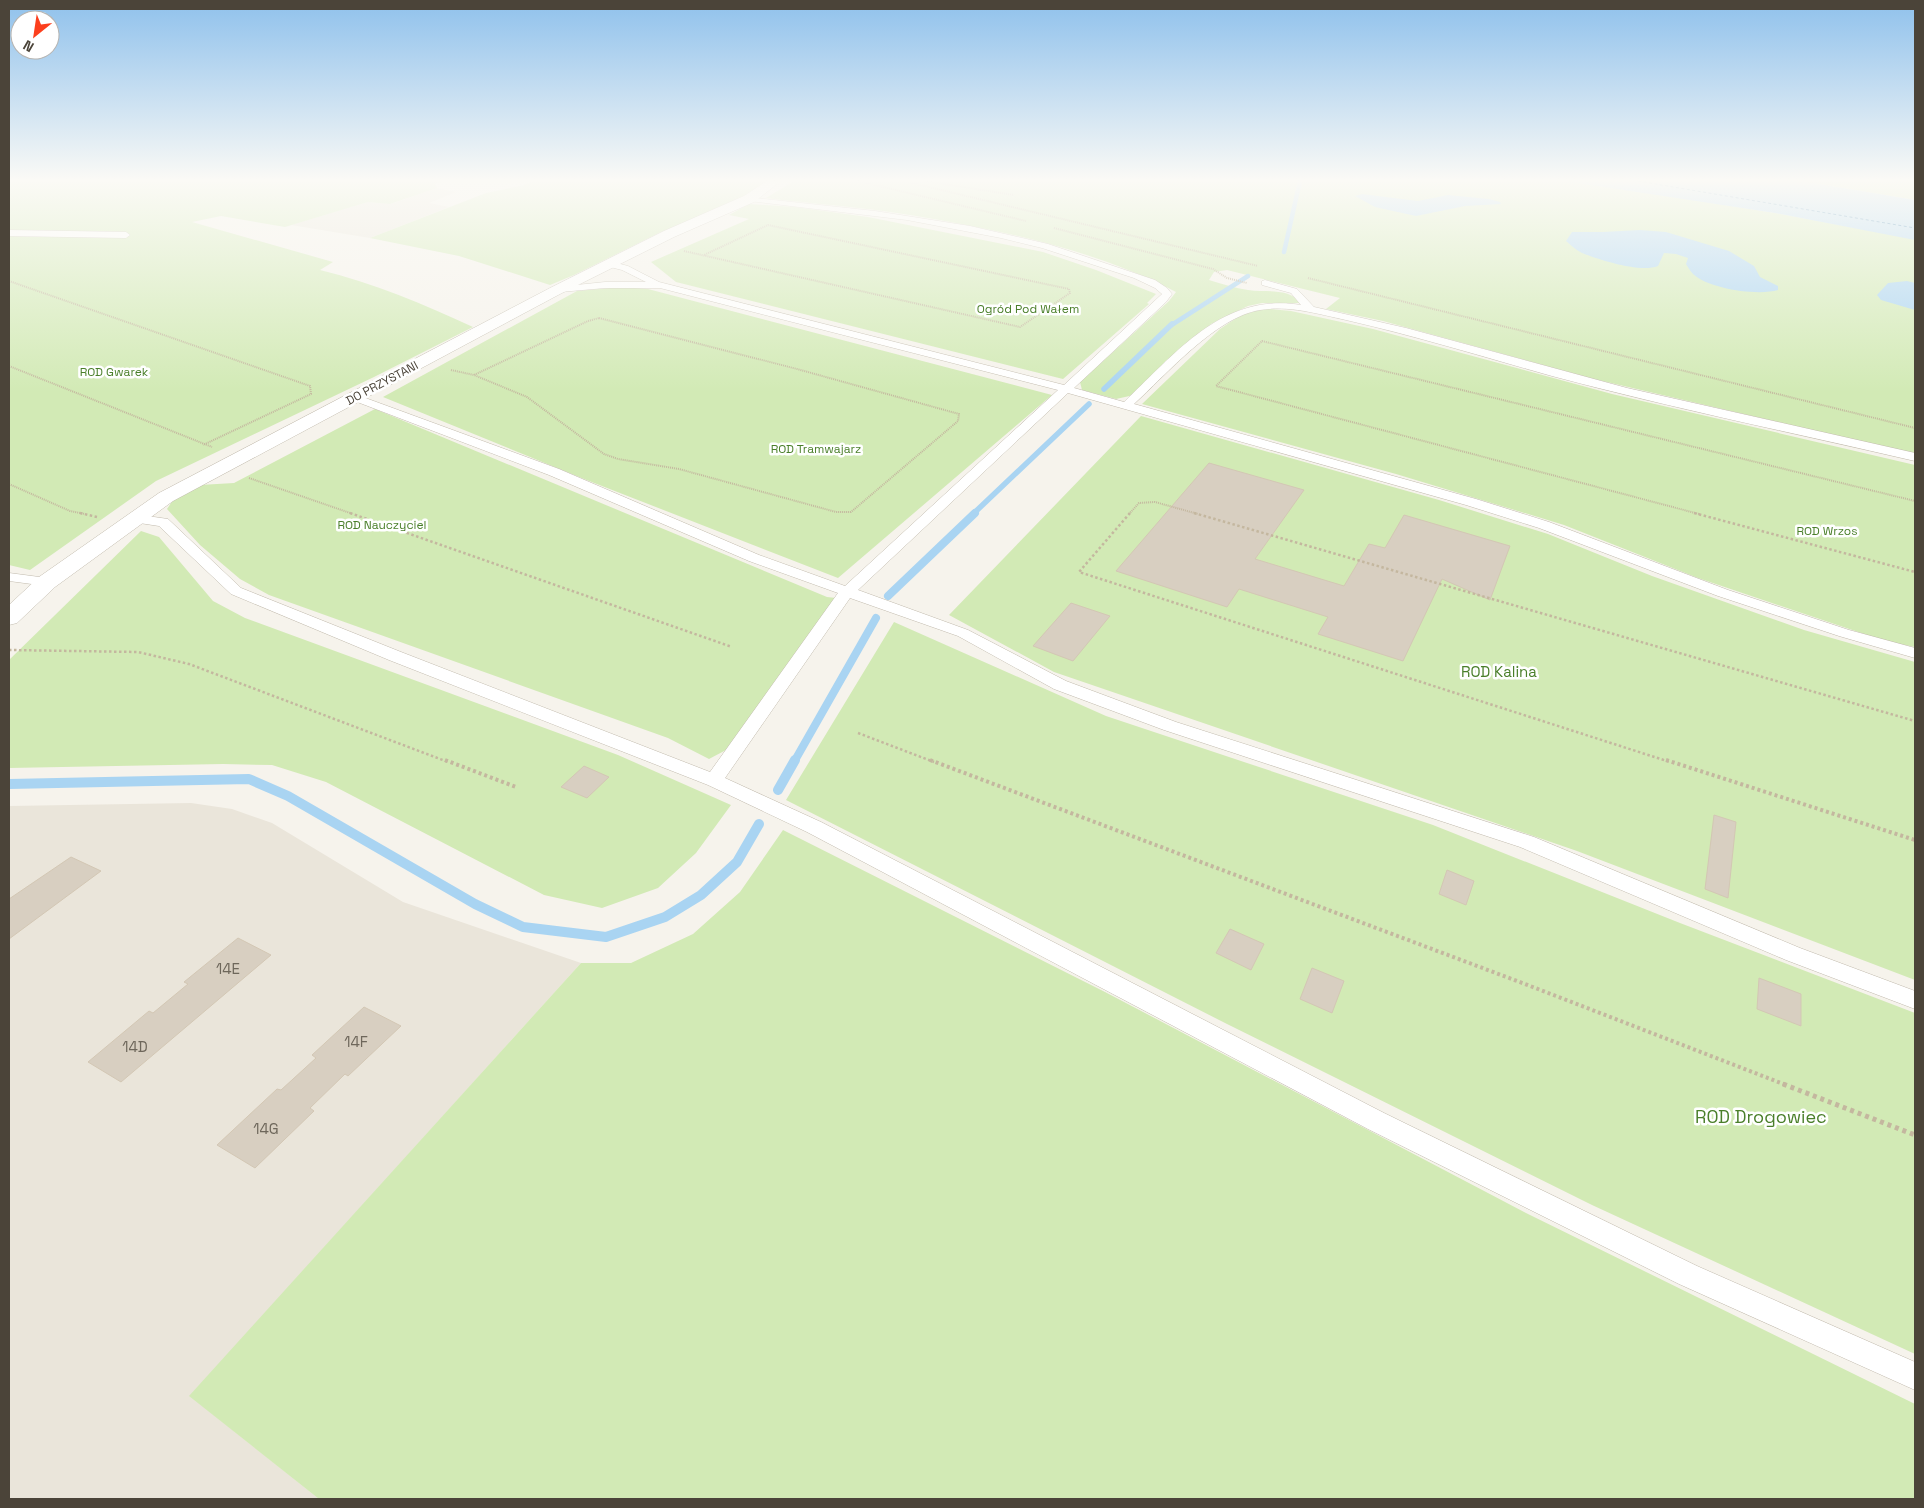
<svg xmlns="http://www.w3.org/2000/svg" width="1924" height="1508" font-family="'Space Grotesk',sans-serif">
	<style>
		.residential { fill: #eae5da }
		.green { fill: #d2eab5 }
		.water { fill: #a9d4f2 }
		.lines { fill: none; stroke-linecap: round; stroke-linejoin: round }
		.stream-far3 { stroke: #a9d4f2; stroke-width: 4.5 }
		.stream-far2 { stroke: #a9d4f2; stroke-width: 5.5 }
		.stream-far1 { stroke: #a9d4f2; stroke-width: 8 }
		.stream { stroke: #a9d4f2; stroke-width: 10 }
		.ferry { stroke: #2e7ab2; stroke-width: 1; stroke-dasharray: 3 2.5; stroke-linecap: butt }
		.building { fill: #d8cfc1; stroke: #d3c7b4 }
		.lane-casing { stroke: #c2bbae; stroke-width: 1 }
		.street-casing { stroke: #c2bbae; stroke-width: 1 }
		.path-far3 { stroke: #c4b79f; stroke-width: 2; stroke-dasharray: 1 1; stroke-linecap: butt }
		.path-far2 { stroke: #c4b79f; stroke-width: 2.5; stroke-dasharray: 2.5 2.5; stroke-linecap: butt }
		.path-far1 { stroke: #c4b79f; stroke-width: 4; stroke-dasharray: 3 3; stroke-linecap: butt }
		.path { stroke: #c4b79f; stroke-width: 5; stroke-dasharray: 4 4; stroke-linecap: butt }
		.lane { fill: #fff; fill-rule: evenodd }
		.street { fill: #fff; fill-rule: evenodd }
		.labels { text-anchor: middle; dominant-baseline: central; stroke-width: 5; stroke-linejoin: round; paint-order: stroke }
		.far-park-label { font-size: 12px; fill: #4a7f2a; stroke: #fff }
		.far-street-label { font-size: 12px; fill: #4b4439; stroke: #fff }
		.park-label { font-size: 15px; fill: #4a7f2a; stroke: #fff }
		.near-number-label { font-size: 15px; fill: #6e675b }
		.near-park-label { font-size: 18px; fill: #4a7f2a; stroke: #fff }
	</style>
	<rect width="100%" height="100%" fill="#f6f3ec"/>
	<path class="residential" d="M437,188l19,4 -27,11 20,4 -79,31 -79,-13 77,-23 23,2z
		M191,803l41,6 40,14 131,79 178,61 -391,433 129,103h-310v-693z"/>
	<path class="green" d="M9,181h435l-9,3 2,4 -47,16 -22,-2 -83,25 -64,-11 -29,6 141,40 -13,8c54,13 103,34 153,57l-99,50 -218,104 -126,89 -21,-5v-329l92,1 11,-5 -103,-1z
		M533,181h236l-23,16 -87,36 -85,42 -24,10 -91,-29 -89,-18 116,-45 38,-8z
		M794,181h780l201,32 140,26v215l-321,-75 -211,-58 -57,-12 14,-11 -113,-28 -13,2 -5,8c13,4 26,8 39,10 19,3 39,-3 53,13h-39l-14,3 -37,18 -77,71 -18,4 -34,-9 -2,-8 89,-81 7,-9c-82,-43 -176,-62 -266,-77 -48,-8 -96,-11 -144,-17z
		M1801,181h114v19z
		M749,204l46,3 73,10 175,35 53,18 60,24 -9,9 2,1 -86,75 -387,-97 -25,-20 98,-43 -20,-4z
		M621,287l27,2 404,106 -214,183 -254,-99 -201,-82 194,-106z
		M1259,308l32,3 82,18 239,65 303,71v182l-30,-6 -187,-63 -134,-53 -168,-51 -254,-70 78,-75 24,-16z
		M375,409l452,188 9,1 -110,152 -17,9 -41,-21 -399,-143 -29,-16 -40,-34 -33,-36 6,-9 27,-15 34,-2z
		M1141,416l298,84 109,34 104,42 152,54 111,32v318l-338,-129 -523,-179 -105,-57z
		M141,531l18,6 54,64 32,17 373,137 113,50 -35,48 -38,35 -56,20 -58,-13 -218,-113 -54,-17 -49,-1 -214,4v-108z
		M894,622l212,94 327,109 247,98 235,90v341l-323,-149 -365,-181 -441,-224z
		M783,830l322,162 423,222 387,190v95h-1596l-130,-103 392,-433h50l62,-29 47,-42z"/>
	<path class="water" d="M1565,181h236l114,19v40l-140,-27z
		M1362,194l56,7 30,-6 41,4 11,3 1,2 -36,2 -49,10 -41,-9 -20,-11z
		M1640,230l26,2 63,19 25,15 6,11 18,9v4c-20,6 -69,-1 -85,-16 -3,-3 -5,-7 -7,-10l2,-6 -12,-4 -12,-1 -6,13c-18,7 -58,-6 -76,-13 -6,-3 -11,-8 -16,-12l6,-9h31z
		M1907,281l8,2v27l-34,-10 -4,-5 11,-12z"/>
	<g class="lines">
		<path class="stream-far3" d="M1284,252l16,-71
			M1170,326l78,-50"/>
		<path class="stream-far2" d="M1104,389l68,-65
			M973,514l116,-110"/>
		<path class="stream-far1" d="M888,596l87,-83
			M794,762l82,-144"/>
		<path class="stream" d="M9,784l240,-5 39,17 187,108 48,23 83,10 59,-20 36,-22 36,-33 22,-38
			M778,790l17,-30"/>
		<path class="ferry" d="M1638,181l277,47"/>
	</g>
	<path class="building" d="M1209,463l95,27 -49,69 89,27 25,-42 16,4 19,-33 106,31 -20,54 -48,-21 -39,82 -85,-27 10,-17 -89,-28 -12,18 -111,-36z
		M1071,603l39,13 -37,45 -40,-15z
		M584,766l25,11 -22,21 -26,-11z
		M1714,815l22,7 -8,76 -23,-9z
		M71,857l30,14 -92,68v-40z
		M1447,870l27,11 -8,24 -27,-11z
		M1230,929l34,15 -13,26 -35,-17z
		M238,938l33,17 -150,127 -33,-20 61,-51 4,2 35,-29 -4,-2z
		M1312,968l32,13 -12,32 -32,-14z
		M1759,978l42,16v32l-44,-17z
		M364,1007l37,19 -53,50 -3,-2 -35,34 4,3 -59,57 -38,-23 60,-56 4,1 35,-32 -4,-3z"/>
	<g class="lines">
		<defs>
			<path id="lane" d="M746,197l129,14 95,15 78,18 107,36 12,8 5,6 -6,8 -92,86 50,14c52,-49 99,-110 177,-97l-10,-12 -29,-8v-4l3,-1 32,9 17,18 92,21 221,60 288,65v8c-121,-28 -243,-53 -363,-85 -68,-19 -136,-40 -206,-56 -28,-6 -58,-15 -86,-10 -44,7 -94,65 -126,94l342,95 73,23 179,68 121,40 66,18v10l-76,-22 -121,-40 -179,-68 -73,-23 -398,-112 -210,197 110,40 98,51 110,41 358,115 266,111 115,43v18l-129,-49 -266,-113 -356,-117 -110,-41 -96,-53 -108,-38 -125,180 96,44 563,291 313,153 218,96v28l-236,-106 -311,-155 -561,-297 -99,-47 -319,-125 -158,-66 -72,-68 -26,-4 -7,-4 7,-4 35,5 73,69 160,64 309,120 128,-179 -89,-32 -200,-86 -197,-75 -2,-2 2,-2h8l199,73 200,86 86,31 213,-196 -398,-102h-55l-45,4 -5,-3 2,-2 48,-5h41l-24,-12 -16,-4 -2,-2 5,-3 19,5 31,16 405,103 98,-91 -7,-6 -21,-10 -92,-30 -41,-10 -94,-18 -158,-19 -4,-2z
				M9,230l117,2 4,3 -4,3 -117,-2z
				M9,573l38,5 5,1 2,3 -2,3 -5,1 -38,-5z"/>
			<path id="street" d="M767,181h14l-27,21 -80,35 -114,57 -387,207 -118,86 -38,36 -8,2v-20l30,-28 120,-84 391,-205 114,-57 80,-35z"/>
		</defs>
		<use href="#lane" class="lane-casing"/>
		<use href="#street" class="street-casing"/>
		<path class="path-far3" d="M858,181l168,40
			M904,181l354,85
			M925,181l89,14
			M1054,228l159,41 14,9 20,5
			M684,251l336,76 50,-34 -1,-4 -301,-64 -64,30
			M1308,278l607,150
			M9,281l301,105 1,8 -108,51
			M599,318l198,51 162,45 -1,7 -107,91h-15l-157,-43 -61,-10 -14,-5 -77,-57 -53,-22 114,-54z
			M9,366l203,81
			M451,370l23,5
			M249,478l104,36
			M9,484l61,27 15,3
			M1129,514l10,-11 16,-1 43,12
			M1699,514l-483,-128 46,-45 653,160"/>
		<path class="path-far2" d="M80,513l17,4
			M350,513l382,134
			M1130,513l-51,59 591,190
			M1194,513l721,208
			M1694,513l221,59
			M9,650l129,2 51,12 259,98
			M858,733l76,29"/>
		<path class="path-far1" d="M445,760l71,27
			M930,760l595,224 261,101
			M1666,760l249,80"/>
		<path class="path" d="M1783,1084l132,51"/>
		<use href="#lane" class="lane"/>
		<use href="#street" class="street"/>
	</g>
	<linearGradient id="sky" x2="0" y2="1"><stop stop-color="#8fc1ec"/><stop offset="0.46" stop-color="#fbfaf6"/><stop offset="1" stop-color="#fbfaf6" stop-opacity="0"/></linearGradient>
	<rect width="1924" height="392" fill="url(#sky)"/>
	<g class="labels">
		<g class="far-park-label">
			<text x="1028" y="309">Ogród Pod Wałem</text>
			<text x="114" y="372">ROD Gwarek</text>
			<text x="816" y="449">ROD Tramwajarz</text>
			<text x="382" y="525">ROD Nauczyciel</text>
			<text x="1827" y="531">ROD Wrzos</text>
		</g>
		<g class="far-street-label">
			<text transform="translate(382 383) rotate(-28)">DO PRZYSTANI</text>
		</g>
		<g class="park-label">
			<text x="1499" y="671">ROD Kalina</text>
		</g>
		<g class="near-number-label">
			<text x="228" y="968">14E</text>
			<text x="356" y="1041">14F</text>
			<text x="135" y="1046">14D</text>
			<text x="266" y="1128">14G</text>
		</g>
		<g class="near-park-label">
			<text x="1761" y="1116">ROD Drogowiec</text>
		</g>
	</g>
	<rect width="1924" height="1508" fill="none" stroke="#4b4439" stroke-width="20"/>
	<g transform="translate(35 35) rotate(210)"><circle r="24" fill="#ffffff" stroke="#b7b4b0"/>
	<path d="M0-4L9 19L0 12L-9 19Z" fill="#fc3f1d"/>
	<text y="-8" font-size="14" font-weight="bold" text-anchor="middle" fill="#4b4439">N</text>
	</g>
</svg>
